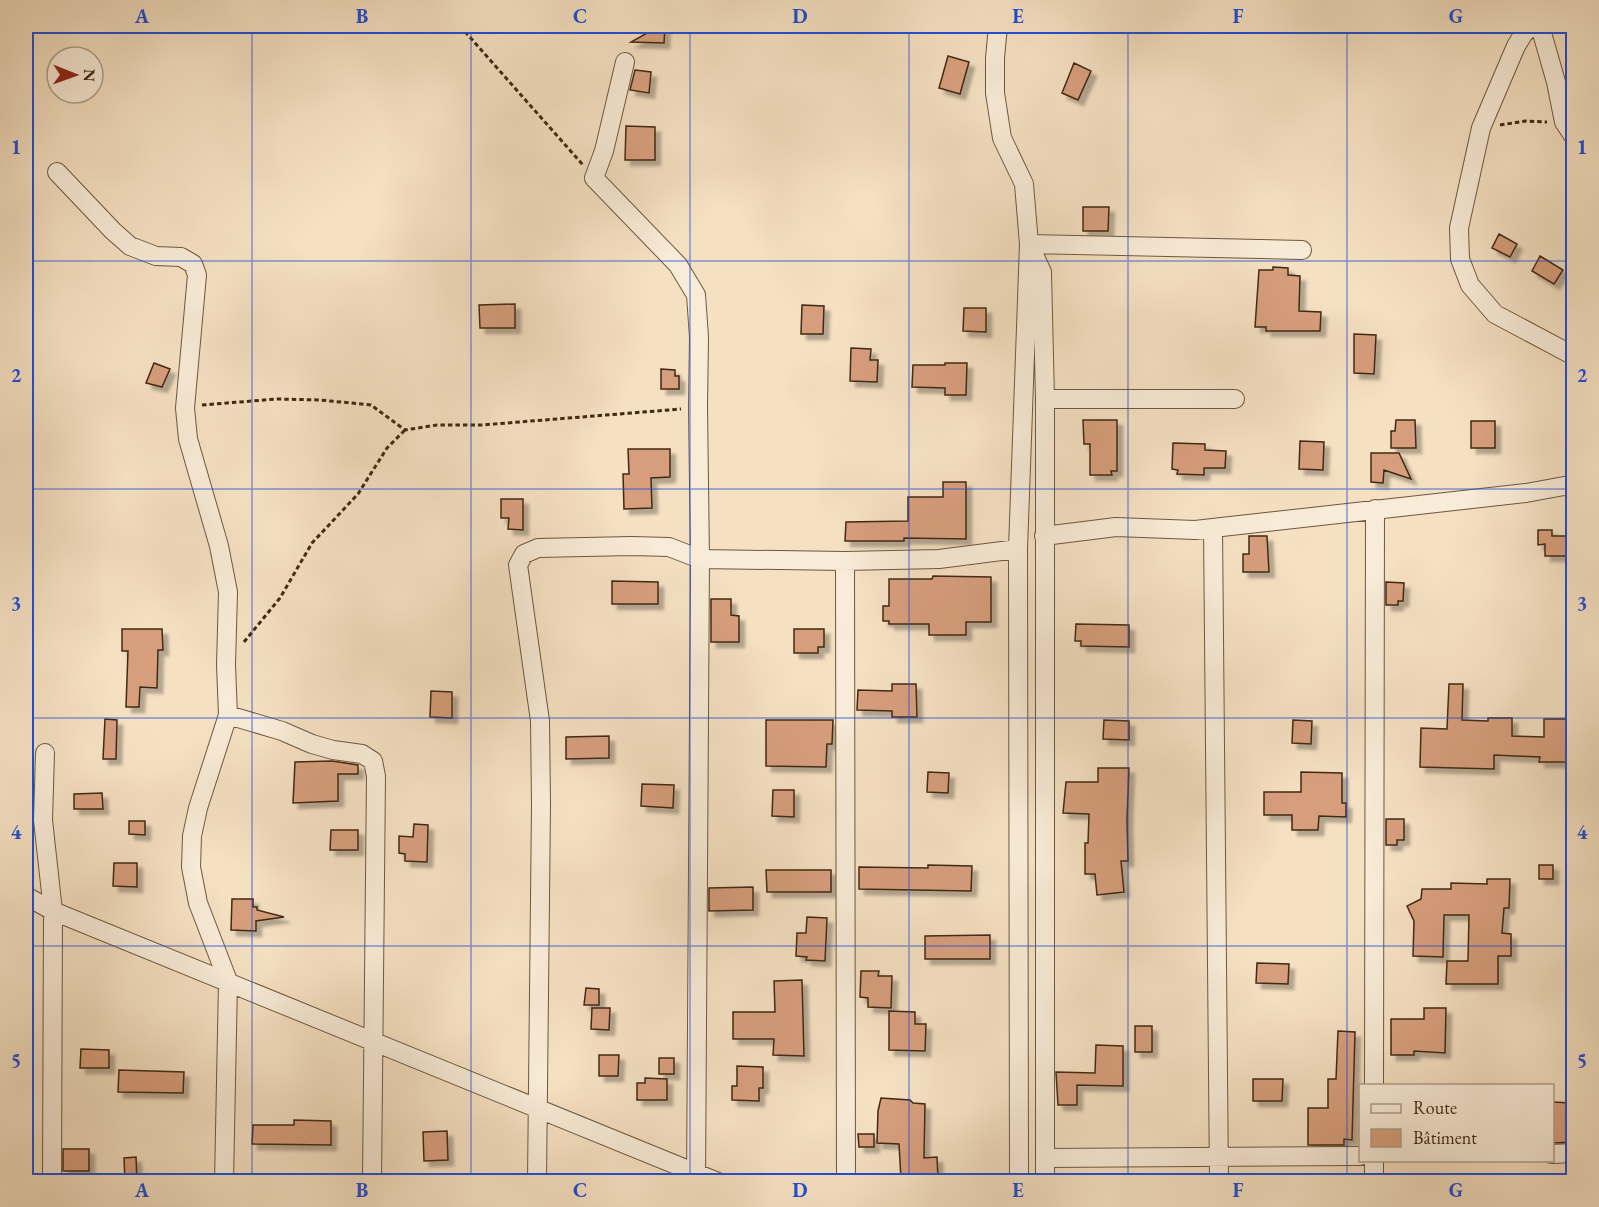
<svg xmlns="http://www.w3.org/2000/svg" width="1599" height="1207" font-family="'EB Garamond',serif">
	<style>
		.building { fill: #d79e7d; stroke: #402a12; stroke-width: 1.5; filter: url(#shadow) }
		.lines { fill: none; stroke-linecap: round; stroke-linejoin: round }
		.street-casing { stroke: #6d583e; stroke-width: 20 }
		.path { stroke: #402a12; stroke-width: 3; stroke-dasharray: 4.5 3; stroke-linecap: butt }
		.street { stroke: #f8ebd7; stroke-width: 18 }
		.grid { fill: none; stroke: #1d4ed8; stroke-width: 1.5; stroke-opacity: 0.55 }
		.neatline { fill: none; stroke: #1d4ed8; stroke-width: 2 }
		.grid-label { font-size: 20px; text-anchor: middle; font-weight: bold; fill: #1d4ed8 }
	</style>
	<defs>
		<filter id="shadow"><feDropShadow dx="5.5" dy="5.5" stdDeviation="1.5" flood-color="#0004"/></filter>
	</defs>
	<rect width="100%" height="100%" fill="#f5e0c2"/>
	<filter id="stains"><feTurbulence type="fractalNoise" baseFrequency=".00333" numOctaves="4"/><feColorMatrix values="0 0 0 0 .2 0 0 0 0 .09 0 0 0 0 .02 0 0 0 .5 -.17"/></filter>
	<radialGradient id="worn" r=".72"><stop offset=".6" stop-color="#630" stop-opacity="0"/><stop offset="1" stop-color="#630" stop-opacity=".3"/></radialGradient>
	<path class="building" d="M649,26h16l-1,17 -33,-1 18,-10z
		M948,56l21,6 -9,32 -21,-6z
		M1074,63l17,8 -13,29 -16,-7z
		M635,70l16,2 -2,21 -19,-3z
		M626,126l29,1v33h-30z
		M1083,207h26l-1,24h-25z
		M1499,234l18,10 -7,13 -18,-9z
		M1540,256l23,14 -9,14 -22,-13z
		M1273,267l15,1v7l12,1 -1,35 22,1 -1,19h-54v-4h-11l4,-57h14z
		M515,304v24h-35l-1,-23z
		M802,305l22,1 -1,28h-22z
		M964,308h22v24l-23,-1z
		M1354,334l22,1 -2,39 -20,-1z
		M851,348l20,1 -1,11h8l-1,22 -27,-1z
		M154,363l16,6 -8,18 -16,-4z
		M945,363h22l-1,32h-21v-7l-33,-1 1,-22h32z
		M661,369l14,1v6h4v13h-18z
		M1083,420h34v51h-6l1,4h-22v-31h-6z
		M1396,420h19l1,28h-25v-17h4z
		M1471,421h24v27h-24z
		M1300,441l24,1 -1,28 -24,-1z
		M1173,443l32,1v6l21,1 -1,17h-21v7l-27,-1 1,-4 -6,-1z
		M628,449h42v28l-19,1 1,30 -28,1 -1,-35h6z
		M1371,453h28l12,26 -27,-9 -1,13 -12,-1z
		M943,482h23v57l-62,-1v3h-59l1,-19 62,-1v-24h35z
		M501,499h22v31l-15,-1 1,-11h-8z
		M1538,530h14v6h22v20h-29v-12l-7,1z
		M1249,536h18l2,36h-26v-18h6z
		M933,576l58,1v45h-25v13h-37v-11h-40v-3h-6v-15h6v-27h43z
		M612,581l46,1v22h-46z
		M1386,582l18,1 -1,18h-5v4h-12z
		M711,599h20v16l8,1v26h-28z
		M1076,624l53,1v22l-48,-1v-5h-6z
		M122,629h40l1,21h-5l-1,38 -17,-1 -1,20h-13l2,-56h-6z
		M794,629h30v18h-6v6h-24z
		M892,684h24l1,33h-25v-6l-35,-1 1,-20 34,1z
		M1449,684h14l-1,36 26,1v-3h24v18l32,1v-18h30v43h-35l1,-5 -46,-2v14l-74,-2 1,-39 26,1z
		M431,691l21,1v26l-22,-1z
		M105,719l12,1 -1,39h-13z
		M766,720h67l-1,24h-5l-1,23 -60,-1z
		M1104,720l25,1v19l-26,-1z
		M1293,720l19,1 -1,23 -19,-1z
		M609,736v22l-43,1v-22z
		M332,761l26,4v9h-20v27l-45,2 2,-41z
		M1098,768h31l-2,52 1,41h-7l3,31 -27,3 -2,-21h-10v-31h3l1,-29 -26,-1 3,-31h32z
		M928,772l21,1 -1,20 -21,-1z
		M1301,772l41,1v30h4v14l-27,-1 -1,14h-26v-15h-28v-23h37z
		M642,784l32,1 -1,23 -32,-2z
		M773,790h21v27l-22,-1z
		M102,793l1,16h-29v-15z
		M1386,819h18v21h-7v5h-11z
		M129,821h16v14l-16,-1z
		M414,824l14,1 -1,37 -22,-1v-7l-6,-1v-17l14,1z
		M331,830h27v20h-28z
		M114,863h23v24l-24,-1z
		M928,865l44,1 -1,25 -112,-2v-22l69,1z
		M1539,865h14v14h-14z
		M766,870h65v22h-64z
		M1487,879h23l-1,29h-5l-2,25 9,1v22h-13v28h-52l1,-23h21l1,-46h-25l-1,42 -30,-1 1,-35 -7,-15 14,-7 1,-10h29v-6l36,1z
		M753,887v23l-44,1v-23z
		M232,899h21v8h4v3l27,7 -28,4v10l-25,-1z
		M807,917l20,1 -2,43 -19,-1 1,-3 -11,-1 1,-23h9z
		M990,935v24h-65v-23z
		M1257,963l32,1 -1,20 -32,-1z
		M861,971h18l-1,5h14l-1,32 -23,-1v-9l-8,-1z
		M802,980l2,76 -31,-1 1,-16h-41v-27h42l-1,-31z
		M586,988l13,1v16h-15z
		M592,1008h18l-1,22 -18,-1z
		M1424,1008h22l-1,45 -31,-2v4h-23v-36h33z
		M889,1011l26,1v12h11l-1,27 -36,-1z
		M1135,1026h17v26h-17z
		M1338,1031l17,1 -3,108 -8,-1v6h-36v-37h20v-29h8z
		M1096,1045l27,1v40l-46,-1v20h-19l-2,-33 39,1z
		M81,1049l28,1v18h-29z
		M599,1055h20l-1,21h-19z
		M659,1058h15v16h-15z
		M737,1066l26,1v21h-4v13l-27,-1v-14h5z
		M119,1070l65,2 -1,21 -65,-1z
		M645,1078l22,1v21h-30v-17h8z
		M1253,1079h30l-1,22h-29z
		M881,1098l29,2 3,3 12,1 -1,54 13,-1 1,20 -37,2 -2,-35 -22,-1 1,-32z
		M1552,1102l20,1v30h2v9l-22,1z
		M294,1120l37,1v24l-79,-1 1,-19h41z
		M447,1131l1,29 -24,1 -1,-29z
		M858,1134h16v13h-15z
		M63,1149h26v22h-26z
		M136,1157l1,25h-12l-1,-24z"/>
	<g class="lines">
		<defs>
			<path id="street" d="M998,26l-3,32v35l7,45 22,46 5,60 13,28 3,127v783
				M1533,26l-9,7 -8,13 -35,82 -22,100 1,31 10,26 25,29 79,42
				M1540,26l16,56 8,40 10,15
				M625,62l-21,89 -10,27 84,87 18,30 3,42 -1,70 2,152 -4,623
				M57,172l56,59 17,15 26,10 25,1 12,7 4,11 -12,133 3,31 31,107 9,46 -2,73 2,50 -30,93 -6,28 -1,31 7,36 30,78 -4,201
				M1045,399h190
				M1213,528l6,654
				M1044,536l72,-9 79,3 331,-37 38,-7 10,1
				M845,561l1,621
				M228,715l54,16 30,13 21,6 29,4 11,7 3,15 -4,406
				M45,753l-2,67 10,91 -1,271
				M26,896l27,15 665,271
				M1374,1086l1,-577
				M1552,1154l22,-1
				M1045,1158l315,-2
				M537,1182l4,-378 -1,-83 -22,-156 6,-11 14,-6 94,-2 37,1 31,12 145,2 94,-2 79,-10
				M1019,1182l-1,-633 11,-305 273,6
				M1374,1182v-22"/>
		</defs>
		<use href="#street" class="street-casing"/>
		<path class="path" d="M460,26l123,139
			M1500,125l26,-4 21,1
			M202,405l75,-6 43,1 51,5 34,25 32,-5h45l199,-16
			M244,642l36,-44 32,-55 46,-49 29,-46 18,-18"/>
		<use href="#street" class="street"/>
	</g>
	<path class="grid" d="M252,26v1156M471,26v1156M690,26v1156M909,26v1156M1128,26v1156M1347,26v1156M26,261h1548M26,489h1548M26,718h1548M26,946h1548"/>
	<rect width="1599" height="1207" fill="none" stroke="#f5e0c2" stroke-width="66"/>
	<rect x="1359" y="1084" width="195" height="78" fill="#f8ebd7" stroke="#ae9e88" stroke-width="1.5"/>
	<rect x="1371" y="1104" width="30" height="9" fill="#f8ebd7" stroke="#ae9e88" stroke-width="1.5"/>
	<text x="1413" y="1114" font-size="18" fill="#402a12">Route</text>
	<rect x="1371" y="1129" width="30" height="18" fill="#d79e7d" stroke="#ae9e88" stroke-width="1.5"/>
	<text x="1413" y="1144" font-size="18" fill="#402a12">Bâtiment</text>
	<g transform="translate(75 75) rotate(91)"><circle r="28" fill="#f8ebd7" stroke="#ae9e88" stroke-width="1.5"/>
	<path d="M0-4.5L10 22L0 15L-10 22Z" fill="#8f2418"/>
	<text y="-9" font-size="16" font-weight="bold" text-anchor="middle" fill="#402a12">N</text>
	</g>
	<rect x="33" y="33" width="1533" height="1141" class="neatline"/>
	<g class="grid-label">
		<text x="142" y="23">A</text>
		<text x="362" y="23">B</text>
		<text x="580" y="23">C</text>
		<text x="800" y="23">D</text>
		<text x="1018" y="23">E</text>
		<text x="1238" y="23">F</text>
		<text x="1456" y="23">G</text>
		<text x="16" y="154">1</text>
		<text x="1582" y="154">1</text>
		<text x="16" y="382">2</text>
		<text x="1582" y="382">2</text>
		<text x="16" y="610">3</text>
		<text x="1582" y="610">3</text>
		<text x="16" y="839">4</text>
		<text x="1582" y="839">4</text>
		<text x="16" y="1067">5</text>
		<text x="1582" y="1067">5</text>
		<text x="142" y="1197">A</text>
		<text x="362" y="1197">B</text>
		<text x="580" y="1197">C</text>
		<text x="800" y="1197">D</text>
		<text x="1018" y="1197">E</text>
		<text x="1238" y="1197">F</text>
		<text x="1456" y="1197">G</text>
	</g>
	<rect width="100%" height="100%" filter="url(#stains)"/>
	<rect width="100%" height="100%" fill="url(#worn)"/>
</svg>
